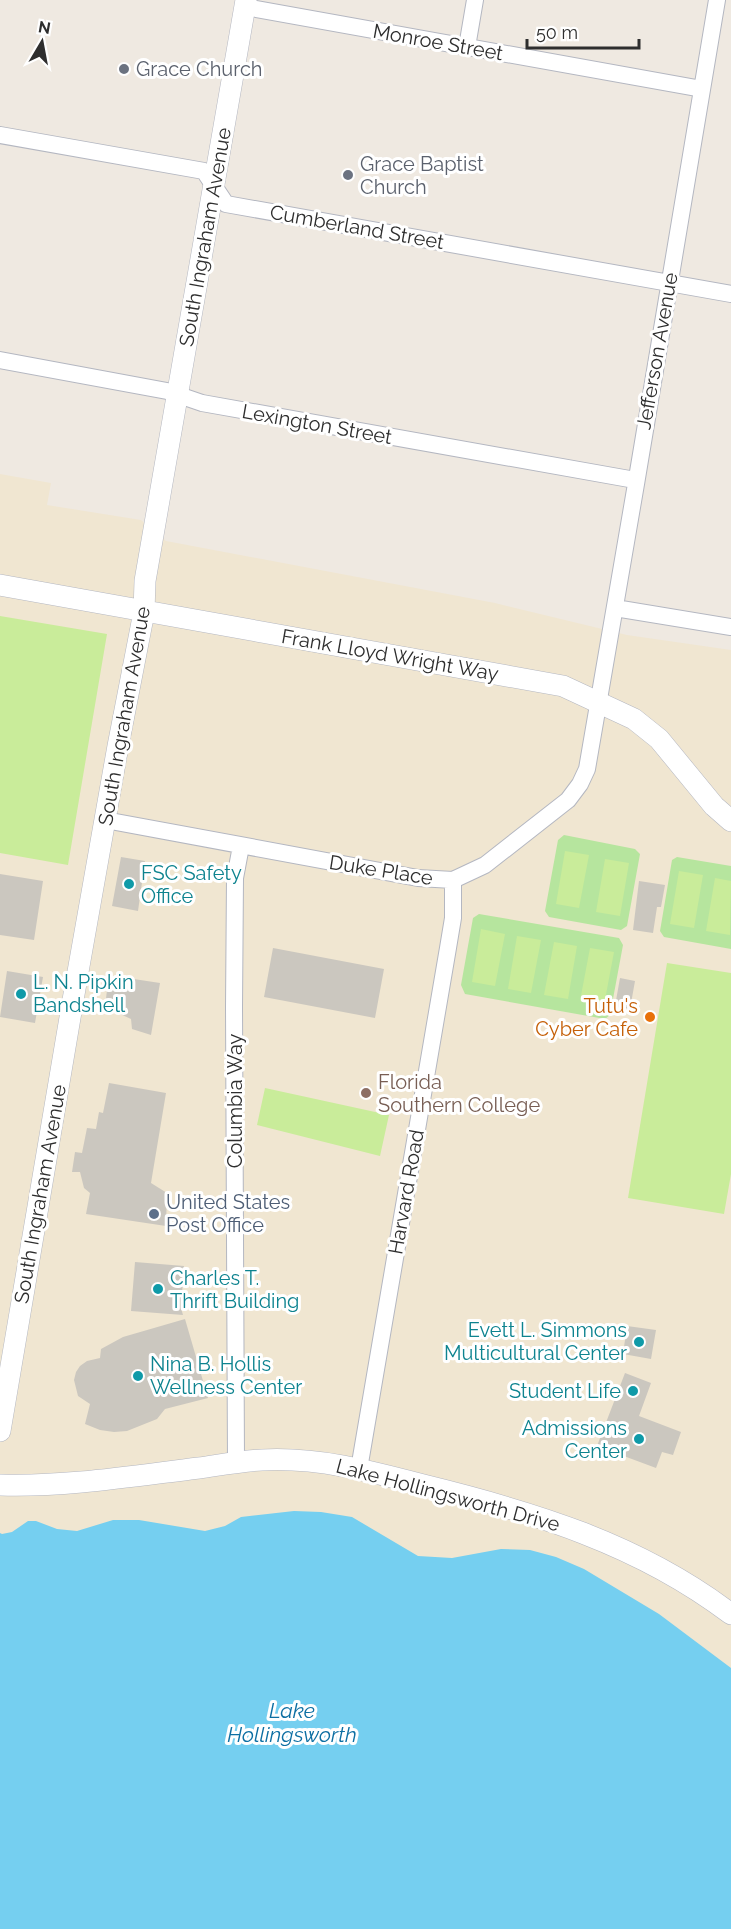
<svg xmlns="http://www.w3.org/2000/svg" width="731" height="1929" font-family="Raleway,sans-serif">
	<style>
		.education { fill: #f0e6d1 }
		.green { fill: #b6e59e }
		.pitch { fill: #c9ec9a }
		.water { fill: #75cff0 }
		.building { fill: #cbc7bf }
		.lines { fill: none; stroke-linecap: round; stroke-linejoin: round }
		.minor-casing { stroke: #b4b7c1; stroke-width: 18 }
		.tertiary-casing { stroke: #b4b7c1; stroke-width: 22 }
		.minor { stroke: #fff; stroke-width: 16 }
		.tertiary { stroke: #fff; stroke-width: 21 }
		.worship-dot { fill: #6b7280; stroke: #fff; stroke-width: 2 }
		.culture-dot { fill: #0f9aa8; stroke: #fff; stroke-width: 2 }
		.food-dot { fill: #e8710a; stroke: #fff; stroke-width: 2 }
		.education-dot { fill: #8d6e63; stroke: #fff; stroke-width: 2 }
		.service-dot { fill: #5c6f8a; stroke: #fff; stroke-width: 2 }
		.labels { text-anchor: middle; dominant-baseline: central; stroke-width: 6; stroke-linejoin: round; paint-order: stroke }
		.street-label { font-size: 20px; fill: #2e2e2e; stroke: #fff }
		.worship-label { font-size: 20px; fill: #5b616d; stroke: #fff; text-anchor: start }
		.culture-label { font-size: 20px; fill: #0d838f; stroke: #fff; text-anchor: start }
		.food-label { font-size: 20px; fill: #c56008; stroke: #fff; text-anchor: end }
		.education-label { font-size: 20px; fill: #785e54; stroke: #fff; text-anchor: start }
		.service-label { font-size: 20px; fill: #4e5e75; stroke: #fff; text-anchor: start }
		.water-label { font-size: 21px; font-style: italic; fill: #0d6fa3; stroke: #fff }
	</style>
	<rect width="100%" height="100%" fill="#efe9e1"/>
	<path class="education" d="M0,474l51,9 -4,22 94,15 25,21 329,62 132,32 104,15v1032l-731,-142z"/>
	<path class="green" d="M564,835l71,14 5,5 -13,72 -6,4 -72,-13 -4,-6 13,-71z
		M677,857l54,9v83l-67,-12 -4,-6 12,-71z
		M479,914l140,24 4,7 -13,70 -5,4 -140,-25 -4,-9 12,-67z"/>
	<path class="pitch" d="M0,616l107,18 -39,231 -68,-12z
		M565,851l24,4 -10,53 -23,-4z
		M605,859l24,4 -9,53 -24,-4z
		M679,871l24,4 -9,53 -24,-4z
		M715,878l16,3 -1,54 -24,-4z
		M481,929l24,5 -10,52 -23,-4z
		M517,936l24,4 -10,53 -23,-4z
		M554,942l23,4 -9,53 -24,-4z
		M590,948l24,4 -10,53 -24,-4z
		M667,963l64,10v201l-7,40 -96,-16z
		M265,1088l124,27 -9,41 -123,-31z"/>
	<path class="water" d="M294,1511l27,1 31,5 66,39 34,2 49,-9 29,1 26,7 28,12 75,45 72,54v261h-731v-396l2,1 10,-2 16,-11h8l21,8 20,2 36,-11h26l66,11 20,-5 16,-9z"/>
	<path class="building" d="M121,857l24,4 -7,50 -26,-5z
		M0,874l43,7 -9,59 -34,-5z
		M639,881l26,4 -4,22h-4l-4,26 -20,-3z
		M273,948l111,21 -9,49 -111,-21z
		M7,971l36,6 -8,46 -35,-6z
		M114,976l46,7 -9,52 -19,-6 -1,-10 -13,-6 1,-4 -14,-2 2,-17 5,-1z
		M620,978l15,3 -5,28 -15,-3z
		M109,1083l57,10 -15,90 16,10 -1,33 -80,-12 4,-21 -6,-5 -4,-16h-8l3,-20 7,1 5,-25 9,1 3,-17 4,1z
		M135,1262l49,4 -3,42 2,7 -52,-4z
		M185,1319l23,79 -43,11 -8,10 -30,12 -13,1 -14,-2 -15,-6 5,-20 -12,-8 -4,-16 2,-8 4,-6 7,-5 13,-3 1,-9 22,-12z
		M627,1326l29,4 -5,29 -28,-5z
		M625,1373l26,10 -12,33 42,16 -8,23 -11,-3 -6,16 -59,-22z"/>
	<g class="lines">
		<defs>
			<path id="minor" d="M245,7l457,82
				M467,47l8,-47
				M0,135l204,36 22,33 505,90
				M0,360l167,31 35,12 433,77
				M615,608l116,19
				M105,820l313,58 35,2 32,-15 83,-65 12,-16 7,-15c45,-256 87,-513 130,-769
				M236,1463l-2,-456 1,-129 6,-32
				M359,1469l89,-521 5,-30v-38"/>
			<path id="tertiary" d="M0,585l563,101 71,33 25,20 55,67 17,15
				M0,1431l73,-431 45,-254 26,-134 1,-31 101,-581
				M0,1485c67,2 133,-9 199,-17 21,-3 42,-7 63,-8 55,-3 108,11 161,25 110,27 216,59 308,129"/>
		</defs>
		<use href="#minor" class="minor-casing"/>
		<use href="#tertiary" class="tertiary-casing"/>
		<use href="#minor" class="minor"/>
		<use href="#tertiary" class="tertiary"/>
	</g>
	<g class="worship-dot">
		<circle cx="124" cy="69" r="6"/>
		<circle cx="348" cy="175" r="6"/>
	</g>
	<g class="culture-dot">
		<circle cx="129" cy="884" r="6"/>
		<circle cx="21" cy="994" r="6"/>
		<circle cx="158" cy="1289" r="6"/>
		<circle cx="639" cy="1342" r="6"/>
		<circle cx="138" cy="1376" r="6"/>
		<circle cx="633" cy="1391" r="6"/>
		<circle cx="639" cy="1439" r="6"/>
	</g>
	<circle class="food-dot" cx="650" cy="1017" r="6"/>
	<circle class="education-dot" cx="366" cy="1093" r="6"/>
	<circle class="service-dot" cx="154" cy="1214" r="6"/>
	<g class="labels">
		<g class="street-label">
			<text transform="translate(438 42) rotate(10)">Monroe Street</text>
			<text transform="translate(357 227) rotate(10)">Cumberland Street</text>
			<text transform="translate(205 237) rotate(-80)">South Ingraham Avenue</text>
			<text transform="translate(657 351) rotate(-80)">Jefferson Avenue</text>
			<text transform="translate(317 424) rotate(10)">Lexington Street</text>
			<text transform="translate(390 655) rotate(10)">Frank Lloyd Wright Way</text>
			<text transform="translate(124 716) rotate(-80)">South Ingraham Avenue</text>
			<text transform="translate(381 870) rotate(9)">Duke Place</text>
			<text transform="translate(235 1101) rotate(-90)">Columbia Way</text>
			<text transform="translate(406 1192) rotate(-80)">Harvard Road</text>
			<text transform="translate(40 1194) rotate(-80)">South Ingraham Avenue</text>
			<text transform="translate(448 1495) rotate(15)">Lake Hollingsworth Drive</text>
		</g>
		<g class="worship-label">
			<text x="136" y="69">Grace Church</text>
			<text x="360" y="164">Grace Baptist<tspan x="360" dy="23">Church</tspan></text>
		</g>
		<g class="culture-label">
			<text x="141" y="873">FSC Safety<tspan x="141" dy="23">Office</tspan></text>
			<text x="33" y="982">L. N. Pipkin<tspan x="33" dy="23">Bandshell</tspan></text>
			<text x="170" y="1278">Charles T.<tspan x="170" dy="23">Thrift Building</tspan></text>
			<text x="627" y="1330" text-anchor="end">Evett L. Simmons<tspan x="627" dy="23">Multicultural Center</tspan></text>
			<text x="150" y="1364">Nina B. Hollis<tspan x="150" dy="23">Wellness Center</tspan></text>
			<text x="621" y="1391" text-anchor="end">Student Life</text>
			<text x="627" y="1428" text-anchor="end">Admissions<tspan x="627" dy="23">Center</tspan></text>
		</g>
		<g class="food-label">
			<text x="638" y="1006">Tutu's<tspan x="638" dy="23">Cyber Cafe</tspan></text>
		</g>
		<g class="education-label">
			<text x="378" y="1082">Florida<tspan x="378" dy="23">Southern College</tspan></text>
		</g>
		<g class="service-label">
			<text x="166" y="1202">United States<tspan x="166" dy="23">Post Office</tspan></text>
		</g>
		<g class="water-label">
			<text x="292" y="1710">Lake<tspan x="292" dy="24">Hollingsworth</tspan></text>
		</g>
	</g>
	<g transform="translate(42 42) rotate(10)" stroke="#ffffff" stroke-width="4.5" paint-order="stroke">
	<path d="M0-4.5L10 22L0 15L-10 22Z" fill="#2e2e2e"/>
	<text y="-9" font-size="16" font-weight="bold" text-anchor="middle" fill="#2e2e2e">N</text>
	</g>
	<path d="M527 39v9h112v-9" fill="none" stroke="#2e2e2e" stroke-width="3"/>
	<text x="536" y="39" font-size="18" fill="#2e2e2e" stroke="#ffffff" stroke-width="4.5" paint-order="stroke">50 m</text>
</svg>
